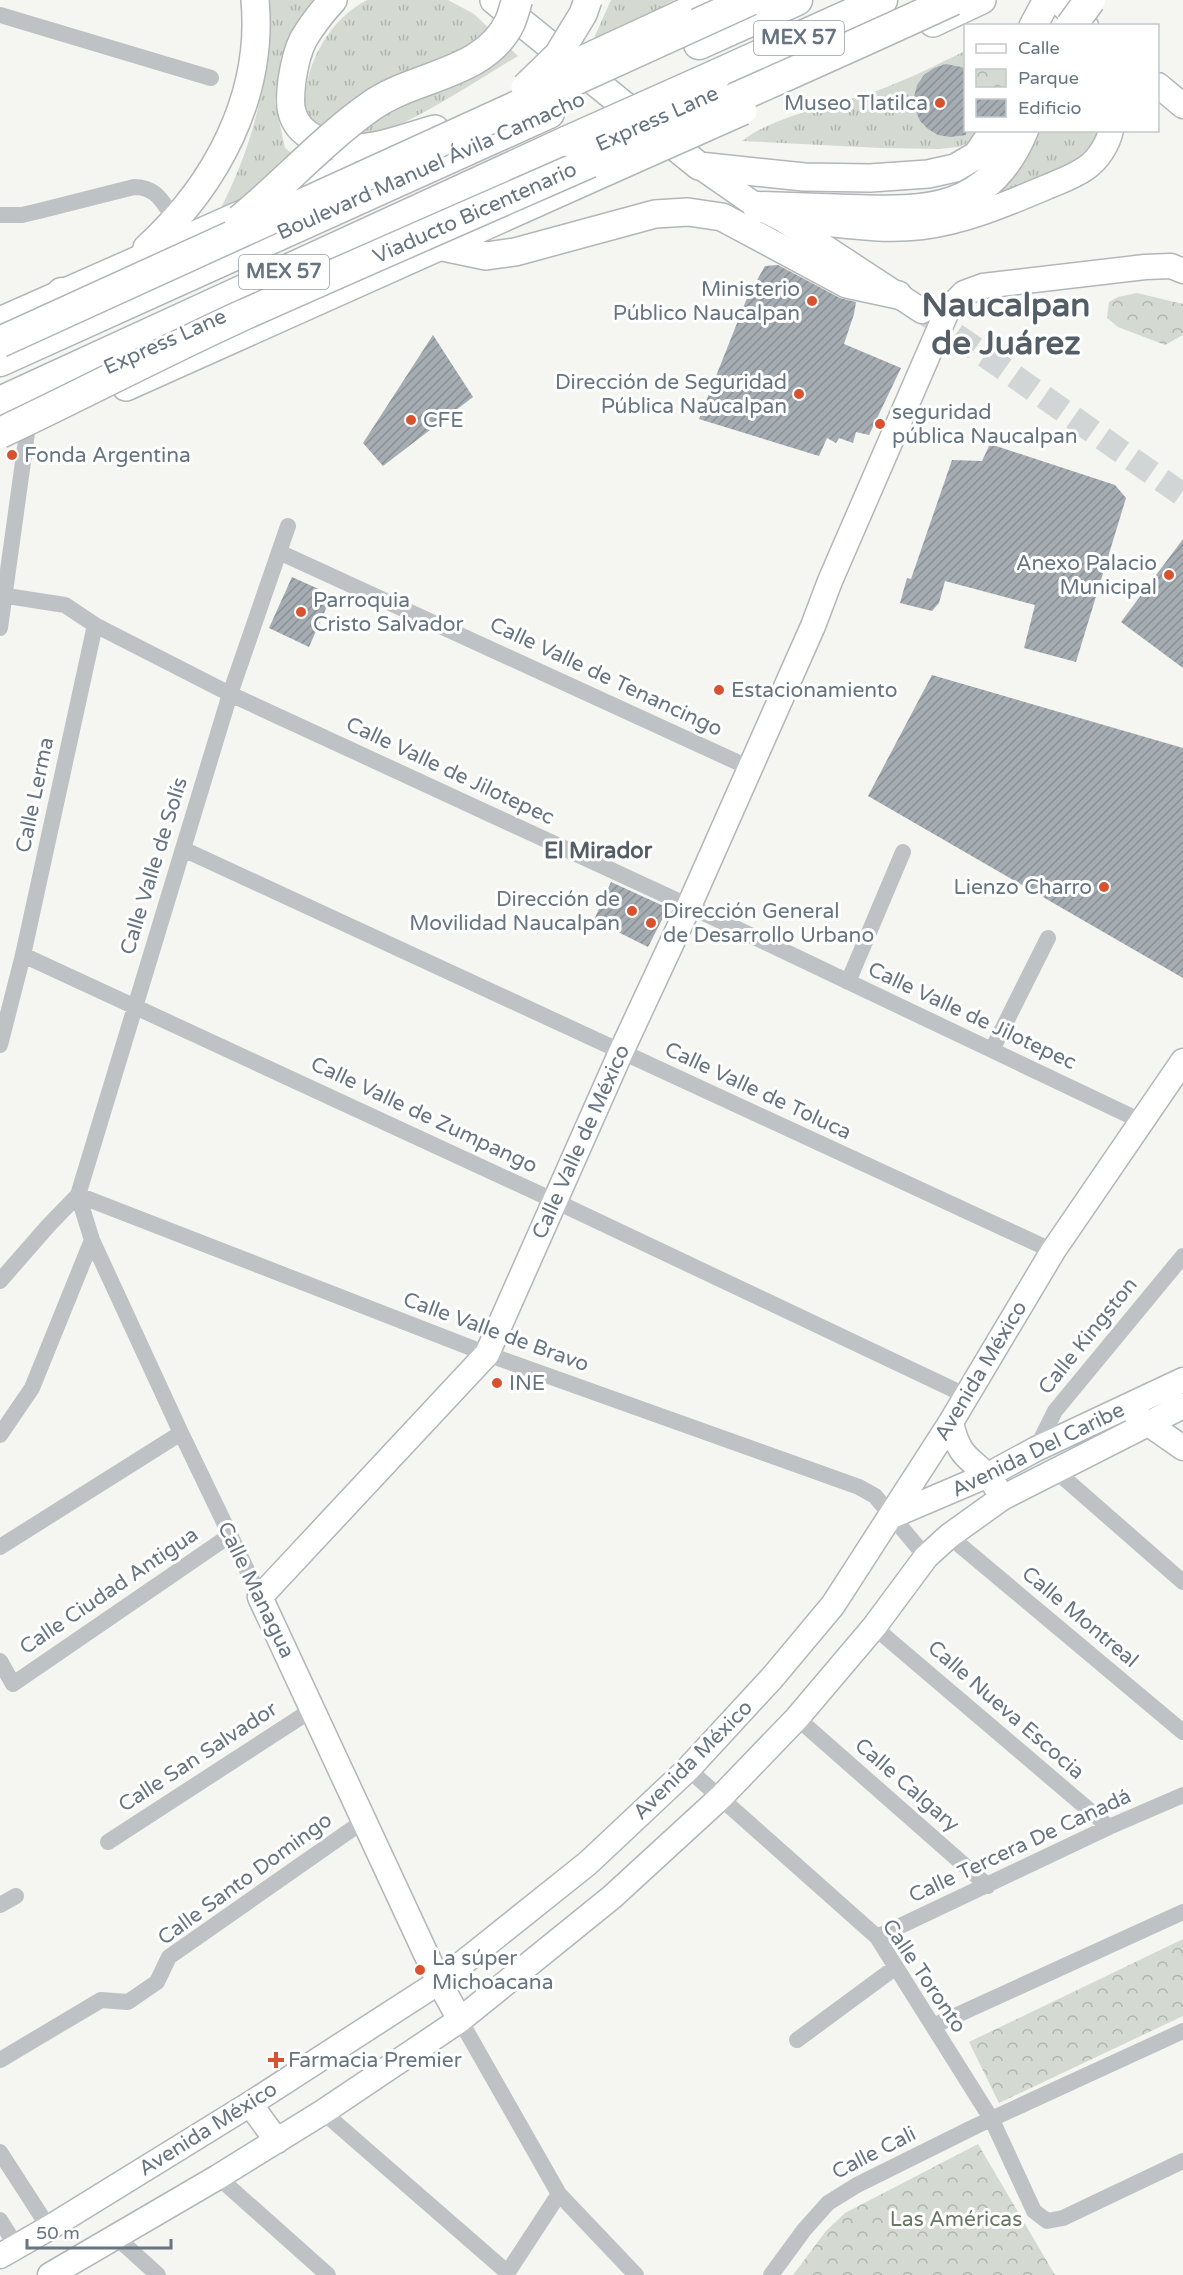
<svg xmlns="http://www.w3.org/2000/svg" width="1183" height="2275" font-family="'Varela Round',sans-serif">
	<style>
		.grass { fill: url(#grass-tufts) }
		.park { fill: url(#park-crowns) }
		.building { fill: url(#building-hatch) }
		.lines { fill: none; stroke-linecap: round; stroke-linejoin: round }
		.secondary-tunnel { stroke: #d1d5d5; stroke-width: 24; stroke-dasharray: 24 12; stroke-linecap: butt }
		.secondary-casing { stroke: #b1b6ba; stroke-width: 27 }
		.primary-casing { stroke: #b2b6b9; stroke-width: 30 }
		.highway-casing { stroke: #b1b5b8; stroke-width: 33 }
		.street { stroke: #bec2c5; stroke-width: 16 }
		.secondary { stroke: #fff; stroke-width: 24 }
		.primary { stroke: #fff; stroke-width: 27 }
		.highway { stroke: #fff; stroke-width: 30 }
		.primary-bridge-casing { stroke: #b2b6b9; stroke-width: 30; stroke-linecap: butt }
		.highway-bridge-casing { stroke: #b1b5b8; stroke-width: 33; stroke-linecap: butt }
		.primary-bridge { stroke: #fff; stroke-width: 27 }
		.highway-bridge { stroke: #fff; stroke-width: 30 }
		.poi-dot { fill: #d8522f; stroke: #fff; stroke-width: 2 }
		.labels { text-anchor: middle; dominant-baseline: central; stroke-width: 6; stroke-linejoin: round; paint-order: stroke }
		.shield { fill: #fff; stroke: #949ea7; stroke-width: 1.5 }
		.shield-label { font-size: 20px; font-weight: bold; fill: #667581 }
		.poi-label { font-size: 21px; fill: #667581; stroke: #fff; text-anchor: start }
		.street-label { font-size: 21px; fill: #667581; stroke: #fff }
		.park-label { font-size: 21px; fill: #697864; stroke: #fff }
		.neighbourhood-label { font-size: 22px; font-weight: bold; fill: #535e66; stroke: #fff }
		.town-label { font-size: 33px; font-weight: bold; fill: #535e66; stroke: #fff }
	</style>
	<defs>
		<pattern id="grass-tufts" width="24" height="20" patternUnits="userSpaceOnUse" patternTransform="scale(1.5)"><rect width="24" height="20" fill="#d4dad1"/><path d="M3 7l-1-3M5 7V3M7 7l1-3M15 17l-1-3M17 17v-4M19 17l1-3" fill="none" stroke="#b0b5af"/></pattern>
		<pattern id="park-crowns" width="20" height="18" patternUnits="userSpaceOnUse" patternTransform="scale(1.5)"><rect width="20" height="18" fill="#d4dad1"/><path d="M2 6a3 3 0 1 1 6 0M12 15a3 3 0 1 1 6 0" fill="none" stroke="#b0b5af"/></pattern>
		<pattern id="building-hatch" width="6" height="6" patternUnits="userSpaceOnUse" patternTransform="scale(1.5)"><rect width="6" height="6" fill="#a5adb2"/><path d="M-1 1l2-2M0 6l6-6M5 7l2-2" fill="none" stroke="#8a9196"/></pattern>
	</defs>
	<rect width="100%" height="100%" fill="#f5f5f1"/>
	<path class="grass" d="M266,0h54l-11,12 -28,45 -6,45 10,46 29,22 -100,51c24,-44 40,-87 49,-137 4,-24 3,-50 5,-74z
		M367,0h81l26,14 44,42c-51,30 -117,77 -175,88l-37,-26c-7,-45 21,-98 61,-118z
		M611,0h63l-85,49z
		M965,51l1,79 17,1 -10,10 -15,6 -19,2 -58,-1 -139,-7c33,-26 94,-36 134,-50 31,-11 60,-26 89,-40z
		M1037,131h66c-5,8 -10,21 -18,27 -23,16 -66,32 -93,36l6,-3 36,-48z"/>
	<path class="park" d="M1137,293l46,11v31l-18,10 -47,-18 -11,-9 2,-16 9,-5z
		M1183,1939v77l-184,87 -30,-61z
		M978,2144l77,131h-262l33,-44 19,-18z"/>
	<path class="building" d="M946,64l20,4v67l-16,2 -12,-2 -10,-6 -8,-8 -5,-12 -1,-12 3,-12 7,-10 10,-7z
		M778,265l62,33 16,4 -2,12 -10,30 57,24 -32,67 -13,-3 -3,11 -14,-5 -3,5 -9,-5 -8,18 -120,-37 48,-121 18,-32z
		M433,335l40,62 -90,69 -20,-23z
		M990,444l125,41 11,13 -50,164 -52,-14 11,-43 -90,-24 -6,22 -7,8 -32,-8 7,-25 4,1 41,-119 30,1z
		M1183,539v129l-62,-46z
		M292,577l40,18 -23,52 -40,-19z
		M932,675l251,73v230l-315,-182z
		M611,882l57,26 -20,39 -54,-27z"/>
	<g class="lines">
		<path class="secondary-tunnel" d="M926,314l257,181"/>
		<defs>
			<path id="secondary" d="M1056,0l30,26
				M1158,85l25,21
				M699,166l59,41 24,12 140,92
				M802,221c40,4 80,11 120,6 43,-5 87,-24 127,-41 12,-5 26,-10 37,-18 12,-8 22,-24 25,-38
				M1137,1416l46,32
				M951,1422c9,43 25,35 45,65
				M892,1516l96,-41 48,-26 147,-69
				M460,2020l-21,-38 -179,-385 227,-243 134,-302 68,-146 124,-280 17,-45 118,-272 16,-16 19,-7 162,-19 26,-1 12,5
				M250,2104l27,37
				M0,2256l49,-28 201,-124 189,-122 149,-119 100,-94 84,-91 61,-73 118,-183 102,-171 130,-190
				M50,2275l168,-98 105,-65 137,-92 152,-123 109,-100 76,-79 77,-91 52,-70 23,-21 53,-38 181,-92"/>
			<path id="primary" d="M333,0c-11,12 -22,26 -30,40 -6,12 -9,27 -11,40 -1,10 -3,22 0,32 6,25 36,34 58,36 28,1 59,-12 85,-19
				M494,0l205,166 105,11 66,1 58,-4 27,-6 22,-13 17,-25
				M679,15l31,-15
				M933,23l49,-23
				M1033,26l14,-26
				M438,246l48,10 29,-4 140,-38 33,-2 34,5 125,67 51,11
				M147,248c69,-63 117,-152 108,-248
				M0,321l344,-152
				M126,387l482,-216"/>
			<path id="highway" d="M699,44l98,-44
				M716,75l166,-75
				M758,207c30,1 61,2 92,3 78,3 139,2 173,-80
				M38,334l24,-41
				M0,361l549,-248
				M0,402l568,-261"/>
		</defs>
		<use href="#secondary" class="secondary-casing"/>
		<use href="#primary" class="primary-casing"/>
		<use href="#highway" class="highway-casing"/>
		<path class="street" d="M0,15l211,63
			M0,215h22l17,-4 95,-24c24,0 29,17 42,34
			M279,552l471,216
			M0,595l65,10 30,20 135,69 459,212 452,215
			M0,628l27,-195
			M183,849l870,402
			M23,955l532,246 412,195
			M848,982l55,-130
			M0,1045l23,-90 72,-330
			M992,1050l56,-112
			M78,1195l409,159 372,133 16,9 51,61
			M78,1195l14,45 89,193 79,164
			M0,1281l48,-55 30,-31 152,-501 58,-168
			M0,1435l32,-47 60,-148
			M1036,1449l19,-38 128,-155
			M1056,1471l127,111
			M949,1536l234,196
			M0,1547l181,-114
			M874,1627l235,200
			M0,1661l13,23 216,-148
			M797,1718l191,168
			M688,1769l189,168 115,183 42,91 13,10 16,-3 120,-57
			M108,1842l205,-133
			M0,1905l16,-9
			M877,1937l232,-110 74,-32
			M460,2020l99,174 77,81
			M933,2026l250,-114
			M797,2040l99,-73
			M0,2060l101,-60 27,2 29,-20 12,-25 196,-137
			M323,2112l185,161
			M0,2152l49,76
			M218,2177l110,98
			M0,2220l17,27
			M116,2237l42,38
			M506,2275l53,-81
			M771,2275l33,-45 24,-27 29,-18 119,-59 207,-95"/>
		<use href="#secondary" class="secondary"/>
		<use href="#primary" class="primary"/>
		<use href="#highway" class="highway"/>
		<defs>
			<path id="primary-bridge" d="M547,76l132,-61
				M525,87l33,-32 25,-41 5,-14
				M608,171l135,-60"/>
			<path id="highway-bridge" d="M1071,26l19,-26
				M568,141l148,-66
				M240,220c44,-36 84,-81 131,-114 43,-31 114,-31 139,-84 3,-7 5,-15 7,-22
				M0,342l750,-342
				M0,433c81,-38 160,-80 241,-117 237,-106 476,-207 712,-316"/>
		</defs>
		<use href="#primary-bridge" class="primary-bridge-casing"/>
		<use href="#highway-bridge" class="highway-bridge-casing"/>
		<use href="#primary-bridge" class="primary-bridge"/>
		<use href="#highway-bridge" class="highway-bridge"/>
	</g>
	<g class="poi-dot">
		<circle cx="940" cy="103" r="6"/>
		<circle cx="812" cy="301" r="6"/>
		<circle cx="799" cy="394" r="6"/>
		<circle cx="411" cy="420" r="6"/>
		<circle cx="880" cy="424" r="6"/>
		<circle cx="12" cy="455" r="6"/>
		<circle cx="1169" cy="575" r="6"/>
		<circle cx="301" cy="612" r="6"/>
		<circle cx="719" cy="690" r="6"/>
		<circle cx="1104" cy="887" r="6"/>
		<circle cx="632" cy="911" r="6"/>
		<circle cx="651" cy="923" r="6"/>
		<circle cx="497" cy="1383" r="6"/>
		<circle cx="420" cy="1970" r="6"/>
		<path d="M273 2051h6v6h6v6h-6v6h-6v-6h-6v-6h6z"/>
	</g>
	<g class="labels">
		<g class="shield">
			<rect x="754" y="21" width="90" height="34" rx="4.5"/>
			<rect x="239" y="255" width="90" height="34" rx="4.5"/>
		</g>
		<g class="shield-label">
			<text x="799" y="38">MEX 57</text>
			<text x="284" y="272">MEX 57</text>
		</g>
		<g class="poi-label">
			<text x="928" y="103" text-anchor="end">Museo Tlatilca</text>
			<text x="800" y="289" text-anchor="end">Ministerio<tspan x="800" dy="24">Público Naucalpan</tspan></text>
			<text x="787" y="382" text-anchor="end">Dirección de Seguridad<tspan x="787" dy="24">Pública Naucalpan</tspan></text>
			<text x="892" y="412">seguridad<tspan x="892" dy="24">pública Naucalpan</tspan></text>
			<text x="423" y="420">CFE</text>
			<text x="24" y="455">Fonda Argentina</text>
			<text x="1157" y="563" text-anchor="end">Anexo Palacio<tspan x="1157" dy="24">Municipal</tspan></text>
			<text x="313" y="600">Parroquia<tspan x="313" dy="24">Cristo Salvador</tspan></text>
			<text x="731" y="690">Estacionamiento</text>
			<text x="1092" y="887" text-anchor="end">Lienzo Charro</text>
			<text x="620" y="899" text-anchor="end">Dirección de<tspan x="620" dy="24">Movilidad Naucalpan</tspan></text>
			<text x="663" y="911">Dirección General<tspan x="663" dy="24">de Desarrollo Urbano</tspan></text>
			<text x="509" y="1383">INE</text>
			<text x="432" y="1958">La súper<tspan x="432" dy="24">Michoacana</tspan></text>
			<text x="288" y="2060">Farmacia Premier</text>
		</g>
		<g class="street-label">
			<text transform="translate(657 119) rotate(-24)">Express Lane</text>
			<text transform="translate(431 166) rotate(-24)">Boulevard Manuel Ávila Camacho</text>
			<text transform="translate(475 213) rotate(-24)">Viaducto Bicentenario</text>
			<text transform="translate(165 342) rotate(-24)">Express Lane</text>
			<text transform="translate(606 677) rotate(25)">Calle Valle de Tenancingo</text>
			<text transform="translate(450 771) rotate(25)">Calle Valle de Jilotepec</text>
			<text transform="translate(35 795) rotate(-78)">Calle Lerma</text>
			<text transform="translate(154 866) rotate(-73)">Calle Valle de Solís</text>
			<text transform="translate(972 1016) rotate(25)">Calle Valle de Jilotepec</text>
			<text transform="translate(758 1091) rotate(25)">Calle Valle de Toluca</text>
			<text transform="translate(424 1115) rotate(25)">Calle Valle de Zumpango</text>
			<text transform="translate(581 1142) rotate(-66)">Calle Valle de México</text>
			<text transform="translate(496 1332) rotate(20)">Calle Valle de Bravo</text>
			<text transform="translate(1088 1336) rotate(-51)">Calle Kingston</text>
			<text transform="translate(981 1371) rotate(-59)">Avenida México</text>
			<text transform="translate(1038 1450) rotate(-26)">Avenida Del Caribe</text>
			<text transform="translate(256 1590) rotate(64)">Calle Managua</text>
			<text transform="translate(109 1591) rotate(-34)">Calle Ciudad Antigua</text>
			<text transform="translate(1080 1617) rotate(40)">Calle Montreal</text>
			<text transform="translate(1006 1710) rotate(41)">Calle Nueva Escocia</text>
			<text transform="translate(198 1757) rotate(-33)">Calle San Salvador</text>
			<text transform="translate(693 1760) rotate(-45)">Avenida México</text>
			<text transform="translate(907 1785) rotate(41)">Calle Calgary</text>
			<text transform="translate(1020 1846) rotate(-25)">Calle Tercera De Canadá</text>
			<text transform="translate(245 1879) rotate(-36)">Calle Santo Domingo</text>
			<text transform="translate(924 1976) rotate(56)">Calle Toronto</text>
			<text transform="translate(208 2129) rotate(-32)">Avenida México</text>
			<text transform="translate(874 2153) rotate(-27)">Calle Cali</text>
		</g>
		<g class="park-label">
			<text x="956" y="2219">Las Américas</text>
		</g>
		<g class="neighbourhood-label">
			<text x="598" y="851">El Mirador</text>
		</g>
		<g class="town-label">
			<text x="1006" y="305">Naucalpan<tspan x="1006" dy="38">de Juárez</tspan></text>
		</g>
	</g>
	<rect x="964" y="24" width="195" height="108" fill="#ffffff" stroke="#c2c8cd" stroke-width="1.5"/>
	<rect x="976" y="44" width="30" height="9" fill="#ffffff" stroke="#c2c8cd" stroke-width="1.5"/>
	<text x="1018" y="54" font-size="18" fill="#667581">Calle</text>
	<rect x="976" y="69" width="30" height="18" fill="url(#park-crowns)" stroke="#c2c8cd" stroke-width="1.5"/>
	<text x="1018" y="84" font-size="18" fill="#667581">Parque</text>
	<rect x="976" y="99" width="30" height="18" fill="url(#building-hatch)" stroke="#c2c8cd" stroke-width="1.5"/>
	<text x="1018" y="114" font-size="18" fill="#667581">Edificio</text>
	<path d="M27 2239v9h144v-9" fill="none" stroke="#667581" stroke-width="3"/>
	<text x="36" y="2239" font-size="18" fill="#667581" stroke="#ffffff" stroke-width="4.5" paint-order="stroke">50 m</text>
</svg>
